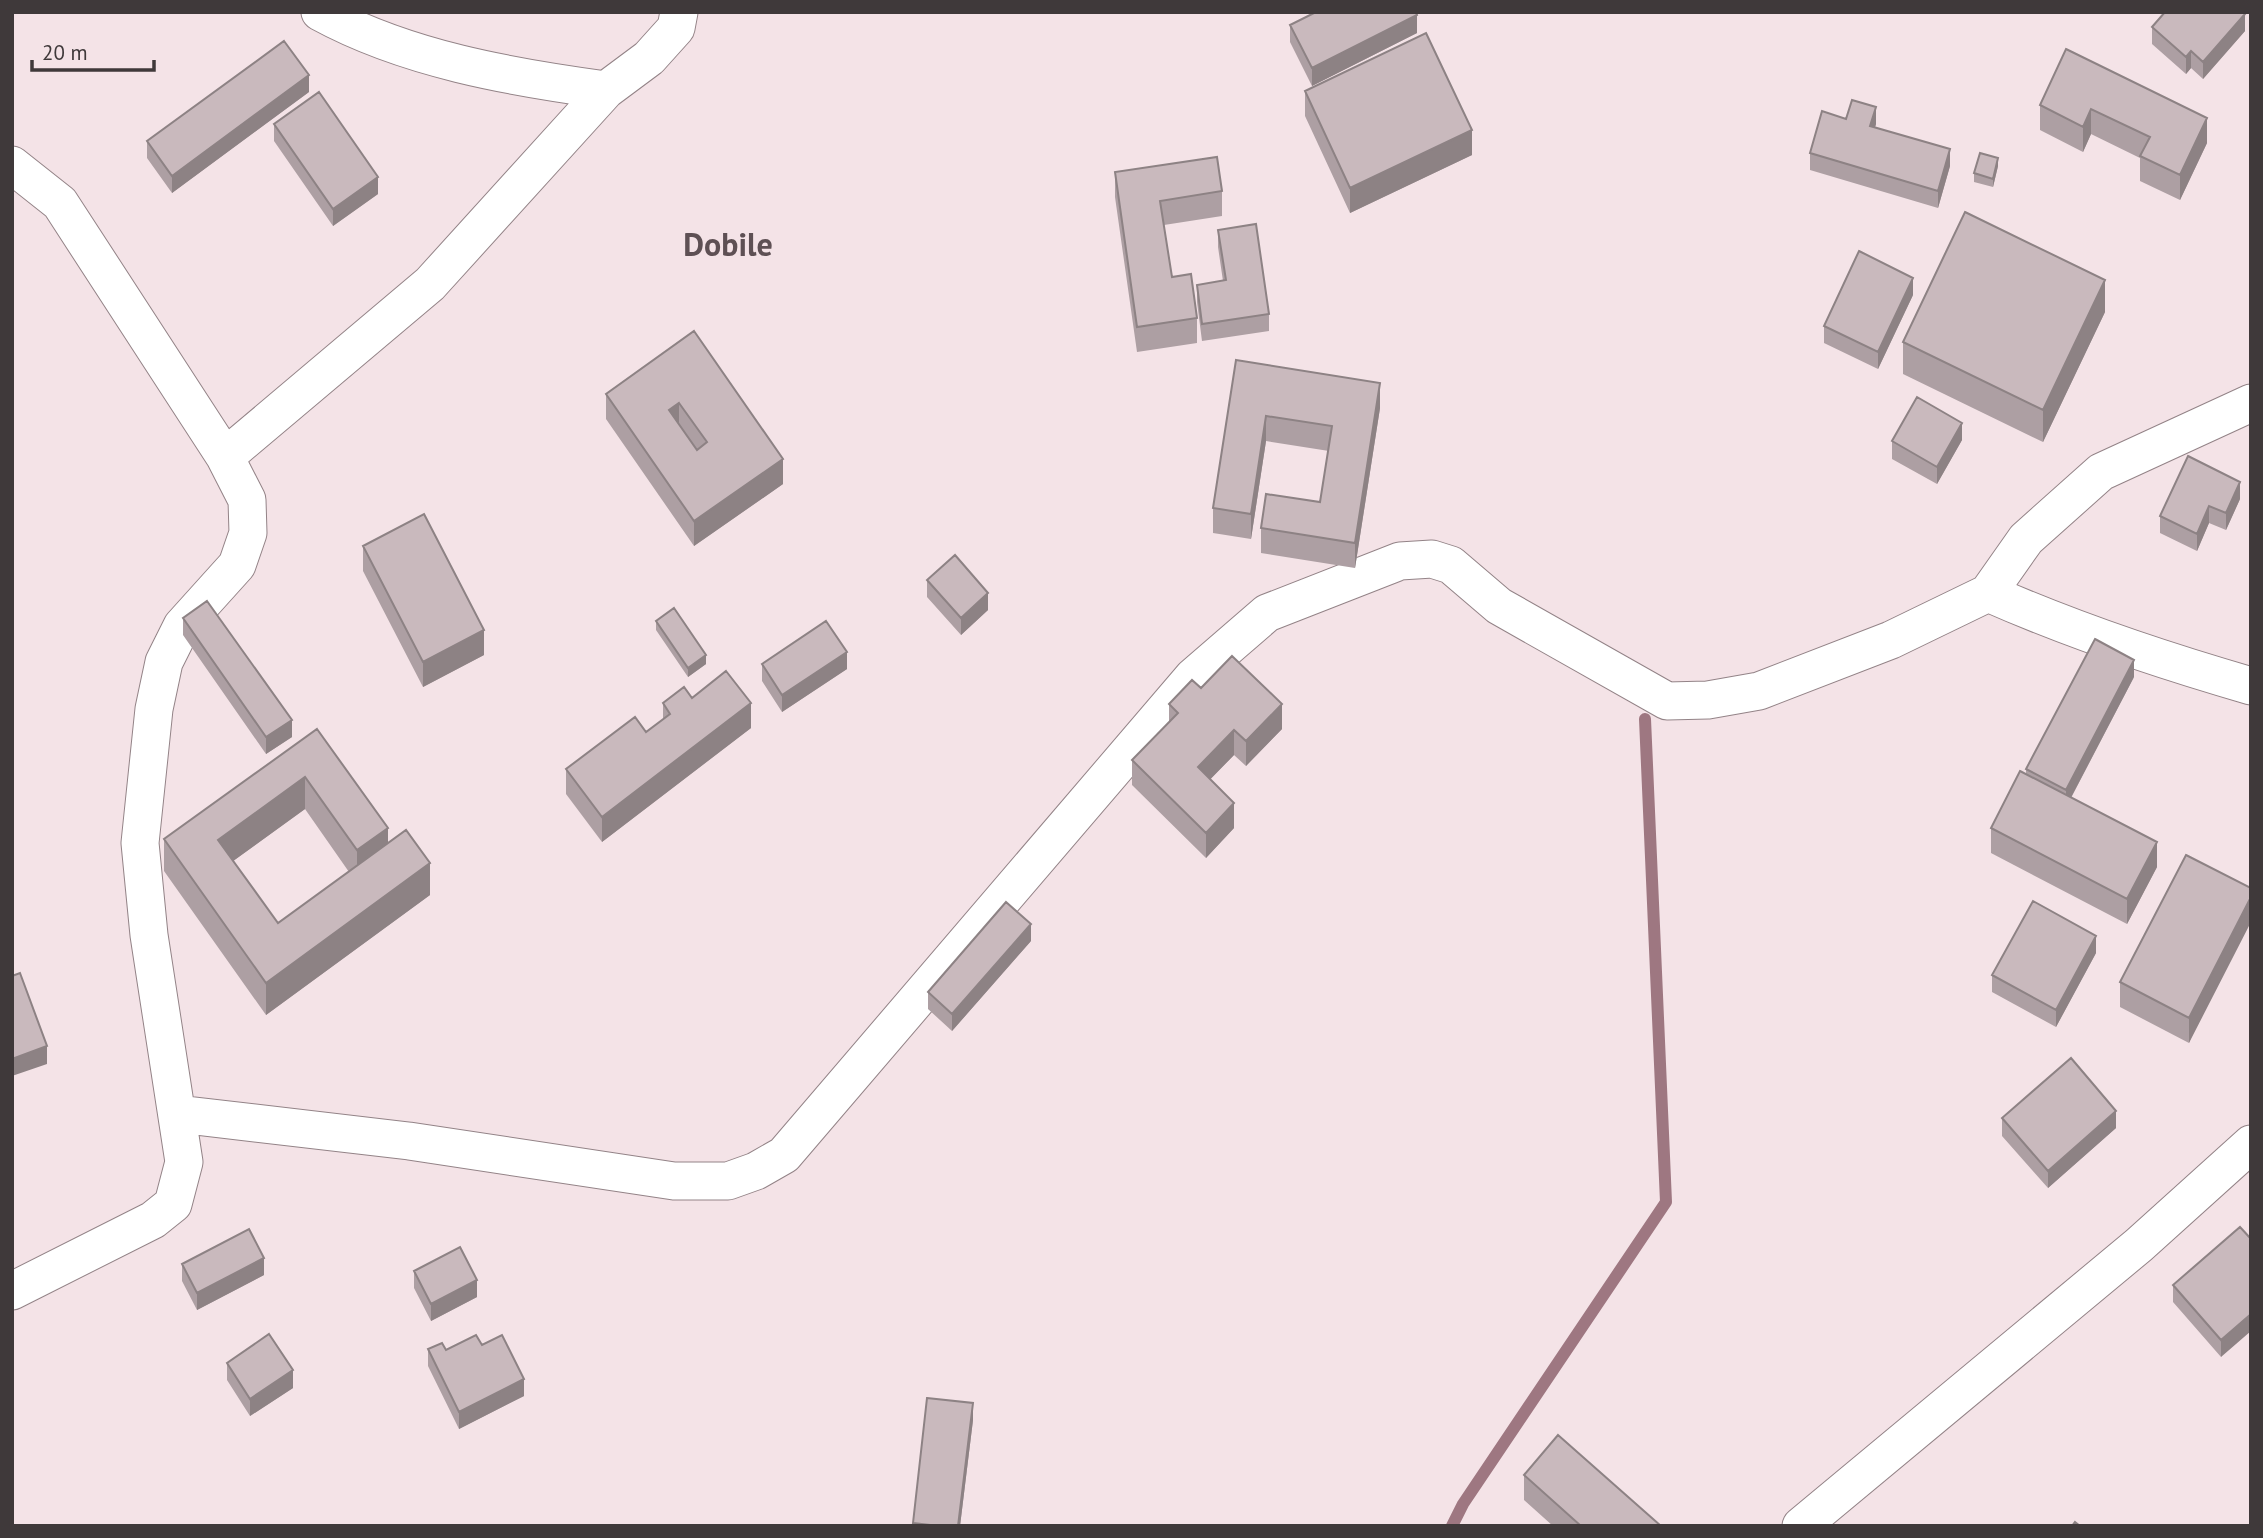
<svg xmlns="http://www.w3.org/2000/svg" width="2263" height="1538" font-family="'PT Sans',sans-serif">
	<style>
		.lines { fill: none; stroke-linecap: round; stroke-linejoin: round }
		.stream { stroke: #9e7781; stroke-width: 12 }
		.minor-casing { stroke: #938387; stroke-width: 39 }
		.minor { stroke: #fff; stroke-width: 37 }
		.wall { fill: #ad9fa3; fill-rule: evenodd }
		.shaded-wall { fill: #8d8284 }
		.building { fill: #c9b9bd; stroke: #8d8284; stroke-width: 2; fill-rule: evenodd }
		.labels { text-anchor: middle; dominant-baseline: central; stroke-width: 5; stroke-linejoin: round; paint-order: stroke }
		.district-label { font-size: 32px; font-weight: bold; fill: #5e5054; stroke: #f4e3e7 }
	</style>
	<rect width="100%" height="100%" fill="#f4e3e7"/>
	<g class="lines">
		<path class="stream" d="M1452,1526l11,-22 203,-302 -21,-483"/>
		<defs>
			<path id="minor" d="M320,12c86,47 190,65 286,78
				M12,165l48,38 165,254 22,43 1,33 -11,32 -55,61 -18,36 -10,47 -14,134 9,92 35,227 -11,42 -20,16 -141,71
				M225,457l205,-173 176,-194 43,-32 27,-30 3,-16
				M1988,593l38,-54 75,-67 150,-69
				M178,1114l231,27 265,40h54l28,-10 28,-16 409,-478 74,-64 133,-52 32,-2 19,6 48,41 168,95 41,-1 51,-9 132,-51 97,-47c86,38 173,67 263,93
				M1801,1526l338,-281 112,-101"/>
		</defs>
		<use href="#minor" class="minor-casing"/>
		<use href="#minor" class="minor"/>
	</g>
	<path class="wall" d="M1290,25l127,8 -105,53 -22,-44z
		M2152,27l93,4 -42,48 -12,-11 -5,6 -34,-30z
		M2066,49l141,94 -27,57 -40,-19v-23l-49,-24 -8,18 -43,-22v-25z
		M1305,91l167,64 -122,58 -45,-97z
		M309,92l-137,101 -25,-35v-17z
		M1846,119l30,5 -1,3 75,39 -12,42 -128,-38v-17z
		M274,124l104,70 -45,32 -59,-85z
		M1998,166l-5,21 -19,-5v-9z
		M1115,172l107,19v25l-58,9 8,52 25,41v25l-60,9 -22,-155z
		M1218,230l51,84v17l-67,10 -5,-39v-17l26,-4 -5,-34z
		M1913,295l-35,74 -54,-26v-17z
		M2105,312l-62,130 -140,-68v-32z
		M694,331l89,153 -89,62 -88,-127v-25z
		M1236,360l144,48 -25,160 -94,-15v-25l59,-26 9,-51 -63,-10 -15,98 -38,-6v-25z
		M1962,440l-25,44 -45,-25v-18z
		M2240,499l-14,31 -17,-7 -12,28 -37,-18v-17z
		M363,546l121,109 -61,32 -60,-116z
		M927,580l61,30 -27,25 -34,-38z
		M183,618l109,119 -26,17 -83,-119z
		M656,621l50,43 -18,13 -32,-47z
		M762,664l85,5 -65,43 -20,-31z
		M2134,677l-63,121 86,69 -30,57 -136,-71v-25l35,-54v-5z
		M1201,688l81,41 -36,37 -12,-11 -24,24 24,49 -28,30 -74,-73v-25l37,-38v-18z
		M692,698l59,30 -149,114 -36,-48v-25l80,-37 17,-12v-17z
		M317,729l71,115 42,51 -164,120 -102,-144v-32zM305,809l44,63 -71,51 -45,-62z
		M2251,888l-62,155 -69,-36v-25z
		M1031,941l-79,90 -24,-22v-17z
		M2096,953l-40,74 -64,-35v-17z
		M2002,1118l114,10 -68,60 -46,-52z
		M2251,1239l-30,118 -48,-55v-17z
		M182,1264l82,11 -67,35 -15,-29z
		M414,1271l63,26 -46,24 -17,-33z
		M482,1345l42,51 -65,33 -31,-63v-17l18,1z
		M227,1363l66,25 -43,28 -23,-36z
		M927,1398l46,22 -13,106h-47z
		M1524,1475l137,51h-108l-29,-26z"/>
	<path class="shaded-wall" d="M2245,14v17l-42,48v-17z
		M1417,15v18l-105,53v-18z
		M2191,51v17l-5,6v-17z
		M309,75v17l-137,101v-17z
		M1876,107v17l-6,19v-17z
		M2091,109v25l-8,18v-25z
		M2207,118v25l-27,57v-25z
		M1472,130v25l-122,58v-25z
		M1950,149v17l-12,42v-17z
		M1998,158v8l-5,21v-8z
		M378,177v17l-45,32v-17z
		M1913,278v17l-35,74v-17z
		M2105,280v32l-62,130v-32z
		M1380,383v25l-25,160v-25z
		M679,403v25l-10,-18z
		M1266,416v25l-15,98v-25z
		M1962,423v17l-25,44v-17z
		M783,459v25l-89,62v-25z
		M2240,482v17l-14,31v-17z
		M2209,506v17l-12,28v-17z
		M988,593v17l-27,25v-17z
		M484,630v25l-61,32v-25z
		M847,652v17l-65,43v-17z
		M706,655v9l-18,13v-9z
		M2134,660v17l-68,130v-17z
		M751,703v25l-149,114v-25z
		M1282,704v25l-36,37v-25z
		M292,720v17l-26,17v-17z
		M1234,730v25l-36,37v-25z
		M305,777v32l-87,63v-32z
		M1234,803v25l-28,30v-25z
		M388,828v32l-31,22v-32z
		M2157,842v25l-30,57v-25z
		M430,863v32l-164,120v-32z
		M2251,897v25l-62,121v-25z
		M1031,924v17l-79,90v-17z
		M2096,936v17l-40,74v-17z
		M47,1046v18l-35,12v-17z
		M2116,1111v17l-68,60v-17z
		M264,1258v17l-67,35v-17z
		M477,1280v17l-46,24v-17z
		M2251,1314v17l-30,26v-17z
		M293,1370v18l-43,28v-17z
		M524,1379v17l-65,33v-17z
		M973,1403v17l-13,106h-2z"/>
	<path class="building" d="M1316,12h100l1,3 -105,53 -22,-43z
		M2165,12h78l2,2 -42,48 -12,-11 -5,6 -34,-30z
		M1426,33l46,97 -122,58 -45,-97z
		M284,41l25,34 -137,101 -25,-35z
		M2066,49l141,69 -27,57 -40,-19 10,-19 -59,-28 -8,18 -43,-22z
		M319,92l59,85 -45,32 -59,-85z
		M1852,100l24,7 -6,19 80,23 -12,42 -128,-38 12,-42 24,8z
		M1980,153l18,5 -5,21 -19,-6z
		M1217,157l5,34 -62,10 12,76 19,-3 6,44 -60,9 -22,-155z
		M1965,212l140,68 -62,130 -140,-68z
		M1256,224l13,90 -67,10 -5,-39 29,-5 -8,-50z
		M1859,251l54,27 -35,74 -54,-26z
		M694,331l89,128 -89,62 -88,-127zM679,403l28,39 -10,8 -28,-40z
		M1236,360l144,23 -25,160 -94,-15 5,-34 54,8 12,-76 -66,-10 -15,98 -38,-6z
		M1917,397l45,26 -25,44 -45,-26z
		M2188,456l52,26 -14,31 -17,-7 -12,28 -37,-18z
		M424,514l60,116 -61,32 -60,-116z
		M955,555l33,38 -27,25 -34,-38z
		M207,601l85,119 -26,17 -83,-119z
		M674,608l32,47 -18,13 -32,-47z
		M826,621l21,31 -65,43 -20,-31z
		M2095,639l39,21 -68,130 -40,-21z
		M1232,656l50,48 -36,37 -12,-11 -36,37 36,36 -28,30 -74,-73 46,-47 -9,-9 23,-24 9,8z
		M726,671l25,32 -149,114 -36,-48 69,-52 11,15 24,-18 -7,-11 21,-16 8,11z
		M317,729l71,99 -31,22 -52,-73 -87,63 60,83 128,-93 24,33 -164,120 -102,-144z
		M2020,771l137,71 -30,57 -136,-71z
		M2186,855l65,33v9l-62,121 -69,-36z
		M2033,901l63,35 -40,74 -64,-35z
		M1006,902l25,22 -79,90 -24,-22z
		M20,973l27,73 -35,13v-83z
		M2071,1058l45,53 -68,60 -46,-53z
		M2240,1227l11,12v75l-30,26 -48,-55z
		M249,1229l15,29 -67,35 -15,-29z
		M460,1247l17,33 -46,24 -17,-33z
		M269,1334l24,36 -43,29 -23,-36z
		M476,1335l6,10 20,-10 22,44 -65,33 -31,-63 14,-6 4,7z
		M927,1398l46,5 -15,123h-19l-26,-3z
		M1558,1435l103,91h-80l-57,-51z
		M2075,1522l5,4h-8z"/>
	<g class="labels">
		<g class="district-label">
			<text x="728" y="244">Dobile</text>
		</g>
	</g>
	<rect width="2263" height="1538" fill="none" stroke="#3f393a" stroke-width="28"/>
	<path d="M32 60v10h122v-10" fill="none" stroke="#3f393a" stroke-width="3.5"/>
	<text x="42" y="60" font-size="21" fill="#3f393a" stroke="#f4e3e7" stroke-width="5" paint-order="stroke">20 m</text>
</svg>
